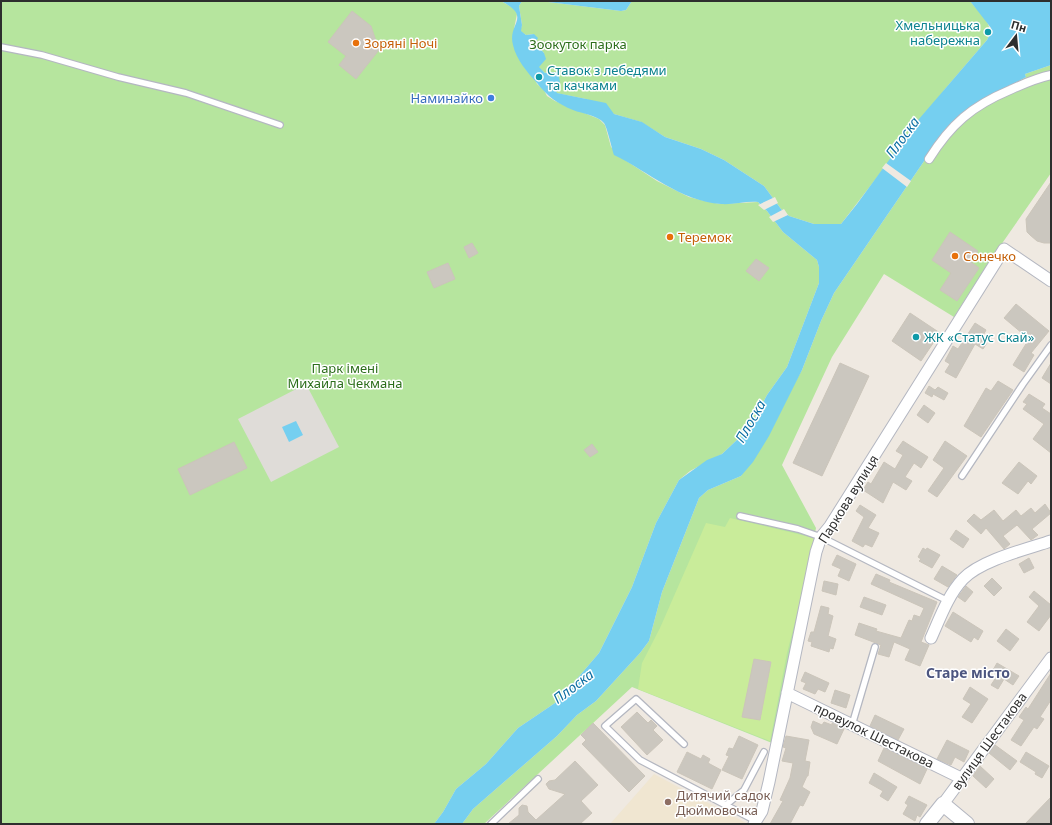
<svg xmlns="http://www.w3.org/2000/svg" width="1052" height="825" font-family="'Noto Sans',sans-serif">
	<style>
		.education { fill: #f0e6d1 }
		.green { fill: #b6e59e }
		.pitch { fill: #c9ec9a }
		.plaza { fill: #dfdcd8 }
		.water { fill: #75cff0 }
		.pier { fill: #efe9e1 }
		.building { fill: #cbc7bf; stroke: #cbc5ba }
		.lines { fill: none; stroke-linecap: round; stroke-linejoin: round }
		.service-casing { stroke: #b4b7c1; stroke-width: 8 }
		.pedestrian-casing { stroke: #b4b7c1; stroke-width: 10 }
		.minor-casing { stroke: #b4b7c1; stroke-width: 13 }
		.tertiary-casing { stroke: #b4b7c1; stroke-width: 16 }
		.service { stroke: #fff; stroke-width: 5.5 }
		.pedestrian { stroke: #fff; stroke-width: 8 }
		.minor { stroke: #fff; stroke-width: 11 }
		.tertiary { stroke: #fff; stroke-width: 14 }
		.culture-dot { fill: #0f9aa8; stroke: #fff; stroke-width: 1.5 }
		.food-dot { fill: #e8710a; stroke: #fff; stroke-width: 1.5 }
		.shop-dot { fill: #3f7fe0; stroke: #fff; stroke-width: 1.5 }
		.education-dot { fill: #8d6e63; stroke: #fff; stroke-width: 1.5 }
		.labels { text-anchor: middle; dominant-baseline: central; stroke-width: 3; stroke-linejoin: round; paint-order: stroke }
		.culture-label { font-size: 13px; fill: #0d838f; stroke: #fff; text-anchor: start }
		.food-label { font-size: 13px; fill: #c56008; stroke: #fff; text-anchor: start }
		.park-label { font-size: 13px; fill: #2c6e1b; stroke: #fff }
		.shop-label { font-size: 13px; fill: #366cbe; stroke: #fff; text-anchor: end }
		.street-label { font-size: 13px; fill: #2e2e2e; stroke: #fff }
		.education-label { font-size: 13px; fill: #785e54; stroke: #fff; text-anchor: start }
		.water-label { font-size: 14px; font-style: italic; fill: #0d6fa3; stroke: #fff }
		.neighbourhood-label { font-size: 14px; font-weight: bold; fill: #4d5680; stroke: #fff }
	</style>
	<rect width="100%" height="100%" fill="#efe9e1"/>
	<path class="education" d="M654,774l94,50h-138z"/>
	<path class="green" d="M1,1h500l14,8 2,5 -3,15 23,55 7,6 3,6 8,5 44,18 6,6 6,22 14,13 32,21 32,16 16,4 15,3 38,-2 9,9 16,21 34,28 2,7v16l-32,84 -20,28 -20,38 -9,6 -16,15 -32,17 -11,9 -23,43 -24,64 -33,66 -41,48 -40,27 -32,36 -30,25 -13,23 -9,12h-433z
		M522,1h18l81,10 5,-1 6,-9h338c9,12 26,23 17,39l-42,49 -104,135h-27l-25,-8 -8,-7 -17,-23 -40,-26 -23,-11 -36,-12 -24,-15 -27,-8 -28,-15 -30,-6 -6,-22 -5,2 -7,-6 6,-14 -10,-10v-9l-8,1 -6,-4 2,-6 -3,-19z
		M1051,65v108l-64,92 -33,52 -70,-43 -52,83 -50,108 34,63 -44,215 -140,-56 -148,137h-22l11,-15 84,-73 20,-21 19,-14 44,-48 9,-12 13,-49 37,-94 9,-8 33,-14 61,-106 19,-49 13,-28 114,-167 16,-14 62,-35 -1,-3z"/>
	<path class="pitch" d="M730,518l84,20 -5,29 -22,86 -17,88 -132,-52 4,-26 18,-35 46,-105 19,4z"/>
	<path class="plaza" d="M306,384l33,63 -68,35 -33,-63z"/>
	<path class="water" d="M501,1h28h-7l-3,5 3,19 -1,6 5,4 8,-1 4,4 -3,5 9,10 2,6 -7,8 6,6 12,-1 2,4 1,7 -7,2 4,8 49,10 8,11 28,8 23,15 36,12 23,11 40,26 17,23 8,7 25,8h27l16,-20 62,-85 68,-79 4,-8v-4l-21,-27h81v64l-26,9 1,3 -62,35 -16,14 -114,167 -13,28 -19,49 -33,66 -16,26 -12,14 -33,14 -9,8 -37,94 -13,49 -9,12 -44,48 -19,14 -20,21 -84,73 -11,15h-28l9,-12 13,-23 30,-25 32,-36 40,-27 41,-48 33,-66 24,-64 23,-43 28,-20 15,-6 16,-15 9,-6 20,-38 20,-28 32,-84v-16l-2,-7 -34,-28 -16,-21 -9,-9c-13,-1 -25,3 -37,2 -41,-3 -72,-32 -107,-49 -2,-6 -7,-28 -10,-32 -7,-8 -21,-9 -31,-13 -15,-6 -26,-14 -36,-27 -10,-11 -21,-24 -24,-38 -6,-22 20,-27 -12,-44z
		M540,1h92l-6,9 -5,1z
		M296,421l7,14 -14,7 -7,-15z"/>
	<path class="pier" d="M886,163l25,18 -4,6 -25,-19z
		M775,197l3,6 -14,7 -6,-5z
		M784,209l4,6 -15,7 -4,-5z"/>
	<path class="building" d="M352,11l19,15 8,24 -23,29 -17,-14 7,-9 -18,-14z
		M1051,182v61h-7l-7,-2 -7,-6 -3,-3 -1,-13z
		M950,232l28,19 -7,11 8,6 -22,33 -17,-11 11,-17 -19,-13z
		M472,243l6,10 -9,5 -5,-11z
		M756,259l13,9 -10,13 -13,-10z
		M448,263l7,16 -21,9 -7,-16z
		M1016,304l33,27 -18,22 3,2 -10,17 -11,-7 16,-26 -25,-21z
		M910,313l30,20 -19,28 -29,-20z
		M975,323l11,7 -5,9 6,4 -4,6 -8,-5 -19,34 -11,-6 5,-8 -5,-3 8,-15 5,3z
		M840,363l29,13 -47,100 -29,-13z
		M1051,363v21l-9,-6z
		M998,381l15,9 -32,47 -17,-11 22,-38 5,3z
		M929,386l6,4 3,-3 10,6 -4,7 -11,-6 -1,3 -7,-4z
		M1029,394l16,10 -3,4 9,6v39l-18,-14 11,-15 -21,-15 4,-5 -4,-2z
		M924,405l11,8 -7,10 -11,-8z
		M903,441l25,16 -7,11 -7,-5 -9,14 7,4 -6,9 -13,-8 -10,21 -20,-13 5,-8 3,2 13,-22 11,7 8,-14 -7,-4z
		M945,441l22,15 -30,41 -9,-6 16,-23 -11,-8z
		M234,442l13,26 -57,27 -12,-26z
		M592,444l6,8 -8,5 -6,-7z
		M1019,462l18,14 -6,8 -3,-3 -10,13 -16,-11z
		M1045,504l6,9 -19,16 6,6 -7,5 -14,-15 -14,11 7,8 -6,5 -18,-21 -5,6 -14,-13 7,-7 7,6 13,-10 9,11 13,-11 5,6 10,-8 4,5z
		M860,505l16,10 -8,13 11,5 -7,14 -7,-3 -2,3 -11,-6 12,-24 -8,-6z
		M956,530l13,9 -6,9 -13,-9z
		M923,548l3,2 1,-2 13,7 -8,13 -13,-7 2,-2 -3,-2z
		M837,555l19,9 -7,17 -11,-5 3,-7 -9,-4z
		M1029,558l5,10 -10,5 -5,-9z
		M942,566l15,9 -9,12 -14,-8z
		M876,574l14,6 -1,2 48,20 -16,40 8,3 -9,21 -15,-6 5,-11 -16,-7 -5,15 -11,-3 3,-9 -26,-10 4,-12 18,6 -1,2 25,7 8,-18 3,1 2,-6 6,2 4,-9 -53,-24z
		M992,578l10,10 -8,8 -10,-10z
		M824,581l14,3 -2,11 -14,-4z
		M966,586l7,6 -8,10 -7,-5z
		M1034,591l17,14v10l-12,16 -12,-9 12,-16 -10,-9z
		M864,597l22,8 -4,10 -22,-8z
		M821,606l8,2 -1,6 5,2 -5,20 8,3 -3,10 -3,-1 -1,4 -18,-6 1,-4 -4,-1 3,-9h3z
		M953,612l30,19 -5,9 -4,-3 -3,5 -26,-16z
		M1006,629l13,10 -9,12 -13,-10z
		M754,659l17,3 -11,58 -18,-3z
		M997,663l22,13 -6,9 -9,-6 -6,10 -7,-4 8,-12 -6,-3z
		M805,672l24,11 -4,9 -7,-3 -3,5 -12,-5 3,-6 -5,-2z
		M1051,673v27l-11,17 4,2 -7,10 -3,-2 -13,19 -10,-6 13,-20 -5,-3 7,-10 2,2z
		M970,687l18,12 -16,24 -10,-6 9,-13 -8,-5z
		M835,690l15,5 -4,13 -15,-5z
		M637,712l11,11 3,-3 6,6 -4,4 10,10 -16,15 -26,-28z
		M875,715l29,14 -6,11 -28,-14z
		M813,721l9,4 2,-3 8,3v-2l12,6 -7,15 -23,-10 -3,-7z
		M593,723l52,53 -16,16 -47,-48 4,-4 -5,-5z
		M739,736l19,9 -16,34 -20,-9 7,-14 -3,-1 3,-7 4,1z
		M786,736l23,4 -4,21 5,1 -2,14h-1l-5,11 8,5 -7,14 -3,-1 -10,19h-20l13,-23 -3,-1 10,-22 3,-15 -11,-2 4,-13 -3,-1z
		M947,740l22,11 -5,11 -9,-5 -4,8 -14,-6z
		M995,745l22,16 -7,9 -21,-17z
		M884,748l43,21 -7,15 -42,-23z
		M687,752l14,7 2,-4 7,4 -2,4 13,7 -9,19 -35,-17z
		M1026,752l23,14 -7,12 -7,-4 1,-2 -16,-10z
		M575,761l23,24 -17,16 11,12 -12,11h-72l11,-9v-7l3,-3 5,1 1,6 8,8 29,-26 -16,-5 -3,-5 3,-3 6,-1z
		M980,766l14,13 -8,9 -13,-12z
		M874,773l23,14 -9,14 -8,-5 3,-5 -14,-8z
		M909,796l18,9 -7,12 -3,-2 -2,6 -12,-7 5,-9 -3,-2z
		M1051,797v27h-26z"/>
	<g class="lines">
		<defs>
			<path id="service" d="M1,47l41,8 76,22 68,16 94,32
				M962,476l61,-92 28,-39
				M740,516l58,13 23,8 127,64
				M852,725l23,-78
				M684,744l-48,-45 -31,27 35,34 116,61
				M726,805l18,-15 20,-38
				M491,824l47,-45"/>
			<path id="pedestrian" d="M929,159c22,-35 43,-53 81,-69 13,-6 27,-12 41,-15"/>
			<path id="minor" d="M931,638c9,-20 17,-43 32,-59 18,-19 64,-30 88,-38
				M787,693l174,85
				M943,804l108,-146
				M754,824l8,-13 7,-29 47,-230 5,-15 9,-11 174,-277 47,32"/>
			<path id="tertiary" d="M927,824l16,-20 24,20"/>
		</defs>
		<use href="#service" class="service-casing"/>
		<use href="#pedestrian" class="pedestrian-casing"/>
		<use href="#minor" class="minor-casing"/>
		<use href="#tertiary" class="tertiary-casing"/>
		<use href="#service" class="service"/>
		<use href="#pedestrian" class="pedestrian"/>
		<use href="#minor" class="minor"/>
		<use href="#tertiary" class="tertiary"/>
	</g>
	<g class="culture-dot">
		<circle cx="988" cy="32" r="4"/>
		<circle cx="539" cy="77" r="4"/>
		<circle cx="916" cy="337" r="4"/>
	</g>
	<g class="food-dot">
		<circle cx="356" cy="43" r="4"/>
		<circle cx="670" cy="237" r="4"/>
		<circle cx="955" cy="256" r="4"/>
	</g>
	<circle class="shop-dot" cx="491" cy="98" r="4"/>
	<circle class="education-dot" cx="668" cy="802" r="4"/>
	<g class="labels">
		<g class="culture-label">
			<text x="980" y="25" text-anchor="end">Хмельницька<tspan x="980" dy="15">набережна</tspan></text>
			<text x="547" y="70">Ставок з лебедями<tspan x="547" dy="15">та качками</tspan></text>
			<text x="924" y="337">ЖК «Статус Скай»</text>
		</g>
		<g class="food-label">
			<text x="364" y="43">Зоряні Ночі</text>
			<text x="678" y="237">Теремок</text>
			<text x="963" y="256">Cонечко</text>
		</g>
		<g class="park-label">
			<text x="578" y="44">Зоокуток парка</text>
			<text x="345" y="368">Парк імені<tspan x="345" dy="15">Михайла Чекмана</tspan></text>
		</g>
		<g class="shop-label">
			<text x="483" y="98">Наминайко</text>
		</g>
		<g class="street-label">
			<text transform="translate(848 499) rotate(-58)">Паркова вулиця</text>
			<text transform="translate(874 735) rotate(26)">провулок Шестакова</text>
			<text transform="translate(989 741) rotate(-54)">вулиця Шестакова</text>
		</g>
		<g class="education-label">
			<text x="676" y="795">Дитячий садок<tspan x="676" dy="15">Дюймовочка</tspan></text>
		</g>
		<g class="water-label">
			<text transform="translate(902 137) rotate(-54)">Плоска</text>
			<text transform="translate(750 421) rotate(-60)">Плоска</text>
			<text transform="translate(573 686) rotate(-37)">Плоска</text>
		</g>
		<g class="neighbourhood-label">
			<text x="968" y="672">Старе місто</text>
		</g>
	</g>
	<rect width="1052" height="825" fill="none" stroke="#2e2e2e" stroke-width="4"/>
	<g transform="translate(1016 36) rotate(16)" stroke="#ffffff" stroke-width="3" paint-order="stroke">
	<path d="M0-3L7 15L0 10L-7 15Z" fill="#2e2e2e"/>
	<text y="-6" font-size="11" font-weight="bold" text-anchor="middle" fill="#2e2e2e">Пн</text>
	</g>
</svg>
